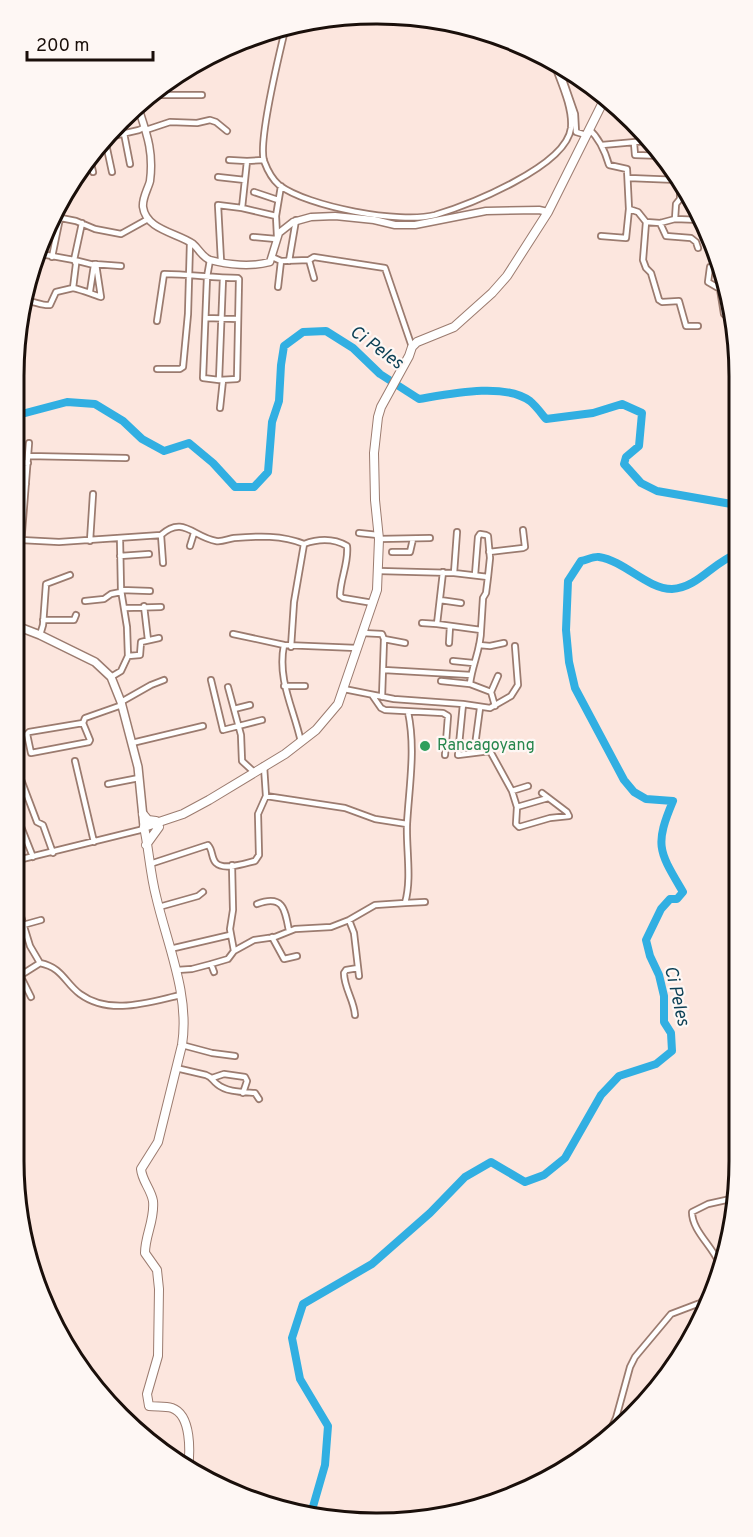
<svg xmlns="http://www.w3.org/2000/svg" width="753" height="1537" font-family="Overpass,sans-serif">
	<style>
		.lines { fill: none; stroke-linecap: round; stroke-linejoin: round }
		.river { stroke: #31afe2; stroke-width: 8 }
		.minor-casing { stroke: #9b7b6f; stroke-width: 8 }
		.tertiary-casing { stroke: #9b7b6f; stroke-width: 9 }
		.secondary-casing { stroke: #9b7b6f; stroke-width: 10 }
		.primary-casing { stroke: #9b7b6f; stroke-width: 10 }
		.minor { stroke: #fff; stroke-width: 4.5 }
		.tertiary { stroke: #fff; stroke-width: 6 }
		.secondary { stroke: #fff; stroke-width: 7 }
		.primary { stroke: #fff; stroke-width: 8 }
		.leisure-dot { fill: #2e9e5b; stroke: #fef7f4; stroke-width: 2 }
		.labels { text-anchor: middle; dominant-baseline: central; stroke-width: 4.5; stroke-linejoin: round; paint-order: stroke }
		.leisure-label { font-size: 16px; fill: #27864d; stroke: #fef7f4; text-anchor: start }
		.water-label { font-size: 18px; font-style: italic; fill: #0b3f54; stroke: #fef7f4 }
		.rim { fill: none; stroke: #1a0f0a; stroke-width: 3 }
	</style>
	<rect width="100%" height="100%" fill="#fce6de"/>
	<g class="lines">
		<path class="river" d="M14,416l53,-14 28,2 28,17 19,18 22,12 25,-8 24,20 22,24h19l14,-15 4,-50 7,-21 2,-36 3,-19 19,-14 23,-1 27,17 27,26 39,25c30,-5 85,-17 111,2 6,5 11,12 16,18l47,-6 29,-9 20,9 -3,33 -13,11 -2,7 17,19 16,8 80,14
			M310,1517l15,-52 3,-39 -28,-47 -8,-41 11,-34 69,-40 58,-51 35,-36 26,-15 34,20 19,-7 21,-17 36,-63 18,-19 37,-12 16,-13 -1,-18 -7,-11v-26l-5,-21 -9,-19 -4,-16 15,-31 9,-10h7l6,-7c-24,-41 -29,-46 -10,-91l-27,-2 -12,-7 -10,-12 -49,-92 -6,-26 -3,-32 2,-49 13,-20c6,-1 13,-5 18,-4 26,4 48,32 73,32 26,-1 42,-28 65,-35"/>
		<defs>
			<path id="minor" d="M285,30c-6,25 -27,111 -21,131 3,8 8,18 15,24 29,22 121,39 156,30 33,-10 131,-48 136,-87 2,-21 -11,-47 -18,-67
				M558,65l17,49 1,18 10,3
				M152,95h50
				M122,123l8,41
				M589,129c11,10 16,22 20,36l18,4 2,40 9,3 8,10 14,1 15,-4
				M146,130l24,-8 27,1 13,-3 6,2 11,9
				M113,136l26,-6 6,-3
				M634,143l1,12 30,1
				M106,144l6,28
				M602,145l44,-4 1,-3
				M229,160l18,1
				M264,160l-17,1 -5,47 34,8
				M91,164l2,8
				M218,177l27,3
				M629,178l49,2
				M680,182v17l-4,5 -1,15 26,1
				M254,192l24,8
				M680,199l10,1
				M51,216l25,5 19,8 26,5 27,-15
				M646,222l-3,38 3,8 5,5 8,27 3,2 17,-1 7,25h12
				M660,223l6,13 25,2 5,4 2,6
				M277,236l-1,-20 5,-30
				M601,236l25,2 3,-29
				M253,237l23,2
				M41,254l33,6 8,-37
				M52,257l8,-39
				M272,257l9,4 -3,26
				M309,260l5,-3 71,11 27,79
				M221,261l-3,-56 24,3
				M281,261l28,-1 5,18
				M289,261l7,-41
				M94,264l27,2
				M710,267l-2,15 12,7 4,25 11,10
				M88,292l2,-1 4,-26 -20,-5 2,4 -3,24c10,2 18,6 28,9l-5,-33
				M28,301c8,1 15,5 22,4l6,-13 17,-4
				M206,318l32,1
				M157,321l7,-47c25,0 49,4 74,4l1,1 -2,100 -18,1 -16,-2 4,-101 3,-17
				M157,369h23l3,-2 5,-53 2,-71
				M219,380l4,-102
				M220,408l3,-28
				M28,456l98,2
				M14,462l14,1
				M14,483l12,1
				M359,533l19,2
				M161,535l2,28
				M379,539l51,-1
				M21,540l38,2 102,-7c22,-20 32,2 55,6 6,1 12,-2 18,-3 24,-2 48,-3 70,6 14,-5 29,-6 43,2 2,17 -7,33 -7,50l3,2 30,5
				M90,541l3,-47
				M190,546l4,-13
				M392,552h18l3,-13
				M489,552l34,-4 2,-1 -2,-17
				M120,556l29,-2
				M379,571l75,2 34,4 2,-19 -2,-22 -2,-1 -6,-1 -2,3 -3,38
				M443,572l-6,52 44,6c0,19 -9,35 -11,54l21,8 4,14
				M454,573l3,-41
				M121,590l29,1
				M440,600l21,3
				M85,601l19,-2 7,-5 10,-2
				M144,606l4,34
				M125,608l36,-1
				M43,620h31l2,-5
				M422,623l15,1
				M17,626l2,-56 10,-127
				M481,630l2,-32 3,-5 2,-16
				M362,633l20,1 2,5 21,4
				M233,634l51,11
				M40,635l3,-10 3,-41 24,-9
				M449,643l1,-17
				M479,645l11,1 14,-3
				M291,647l3,-45 10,-58
				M14,656l2,21
				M128,656l12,-1 1,-13 18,-4
				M453,661l20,2
				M384,670l87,5
				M111,677l10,-6 7,-15 -1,-29 -6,-37 -1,-51
				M211,680l12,50 39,-10
				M441,681l29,3
				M284,686h21
				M228,687l13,48 1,26 12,11
				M344,689l50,10 69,5 27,4 21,-12 7,-11 -3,-39
				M491,692l7,-16
				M372,695l9,13 4,2 58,3 5,3 -3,39
				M382,697l2,-58
				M121,702l30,-17 13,-5
				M463,704l-5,51 32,-4 22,40 5,16 31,-9
				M234,709l16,-4
				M83,723l-54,9 -2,2 4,19 58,-11 1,-2 -7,-17 2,-5 37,-13
				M301,742c-7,-33 -24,-62 -17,-97l73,3
				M132,743l71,-17
				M474,753l6,-45
				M14,761l23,61 6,3 10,28
				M75,761l19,81
				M264,766l2,30
				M108,784l31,-6
				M512,791l16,-5
				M517,807l-1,17 3,3 31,-9 19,-2 -2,-4 -25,-19
				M14,809l19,48
				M14,861l126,-31 4,-3
				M150,864l58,-19c5,5 3,13 8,18 8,8 30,0 39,-2l4,-6 -1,-41 8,-18 79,12 30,11 32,5
				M232,865l1,45 -3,19 4,22
				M14,894l16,52 10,17c23,5 24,19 40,31 30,22 69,8 101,1
				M405,903l20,-1
				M257,904c26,-10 28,5 32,27
				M159,907l39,-11 5,-4
				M349,920l5,13 5,43
				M23,925l18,-5
				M272,937l12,22 13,-3
				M170,949l60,-14
				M14,963l17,34
				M177,970l15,-1 19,-5
				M214,972l-3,-8 17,-5 6,-8 20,-11 21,-3 20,-8 36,-2 18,-7 26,-15 30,-2c7,-24 1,-54 2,-79 2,-37 9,-75 1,-112
				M21,975l19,-12
				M355,1015c-1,-15 -11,-27 -11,-42l2,-3 12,-2
				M182,1045l30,8 23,3
				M176,1068l30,7c6,2 6,5 11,9 9,8 26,8 38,9l4,6
				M212,1078l12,-4 21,3 2,4 -4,12
				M718,1261c-7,-16 -26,-31 -26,-49l16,-8 27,-6
				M608,1435l8,-17 14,-51 5,-10 36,-43 29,-11 9,-9"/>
			<path id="tertiary" d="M137,104c9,28 17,46 13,77 -2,8 -8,17 -7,26 3,23 35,26 50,37 6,5 9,13 17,16 18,5 42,7 60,2l9,-29 14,-11 18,-5 24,-1 39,4 21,5h20l71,-14 53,-1 9,2"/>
			<path id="secondary" d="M14,625l26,10 55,27 16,15 10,25 17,65 6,60"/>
			<path id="primary" d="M143,814l5,6 8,1
				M146,845l13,-18
				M188,1469c2,-16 4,-54 -16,-61 -7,-2 -16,-1 -23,-2l-2,-12 11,-38 1,-67 -2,-19 -12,-17c0,-18 10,-33 8,-52 -2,-12 -11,-20 -12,-32l17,-27 24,-97c8,-50 -15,-101 -26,-149 -6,-23 -7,-46 -12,-69l39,-13 26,-14 76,-46 31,-24 22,-26 39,-114 2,-51 -4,-39 -1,-47 4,-36 3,-10 28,-51 3,-9 5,-5 37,-15 38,-34 15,-17 41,-64 58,-116"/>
		</defs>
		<use href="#minor" class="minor-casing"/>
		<use href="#tertiary" class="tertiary-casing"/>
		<use href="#secondary" class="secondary-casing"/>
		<use href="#primary" class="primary-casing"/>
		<use href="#minor" class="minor"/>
		<use href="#tertiary" class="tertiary"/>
		<use href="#secondary" class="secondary"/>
		<use href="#primary" class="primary"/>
	</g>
	<circle class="leisure-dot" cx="425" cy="746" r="6"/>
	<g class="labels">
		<g class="leisure-label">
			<text x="437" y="746">Rancagoyang</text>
		</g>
		<g class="water-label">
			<text transform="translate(376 348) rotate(36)">Ci Peles</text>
			<text transform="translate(676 996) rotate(77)">Ci Peles</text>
		</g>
	</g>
	<path d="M0 0H753V1537H0ZM376 24H377A352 352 0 0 1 729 376V1161A352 352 0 0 1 377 1513H376A352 352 0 0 1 24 1161V376A352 352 0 0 1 376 24Z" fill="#fef7f4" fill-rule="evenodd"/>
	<path class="rim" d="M376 24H377A352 352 0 0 1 729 376V1161A352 352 0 0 1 377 1513H376A352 352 0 0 1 24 1161V376A352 352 0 0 1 376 24Z"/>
	<path d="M27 51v9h126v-9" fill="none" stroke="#1a0f0a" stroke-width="3"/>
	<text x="36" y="51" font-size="18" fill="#1a0f0a" stroke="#fef7f4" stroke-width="4.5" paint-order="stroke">200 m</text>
</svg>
